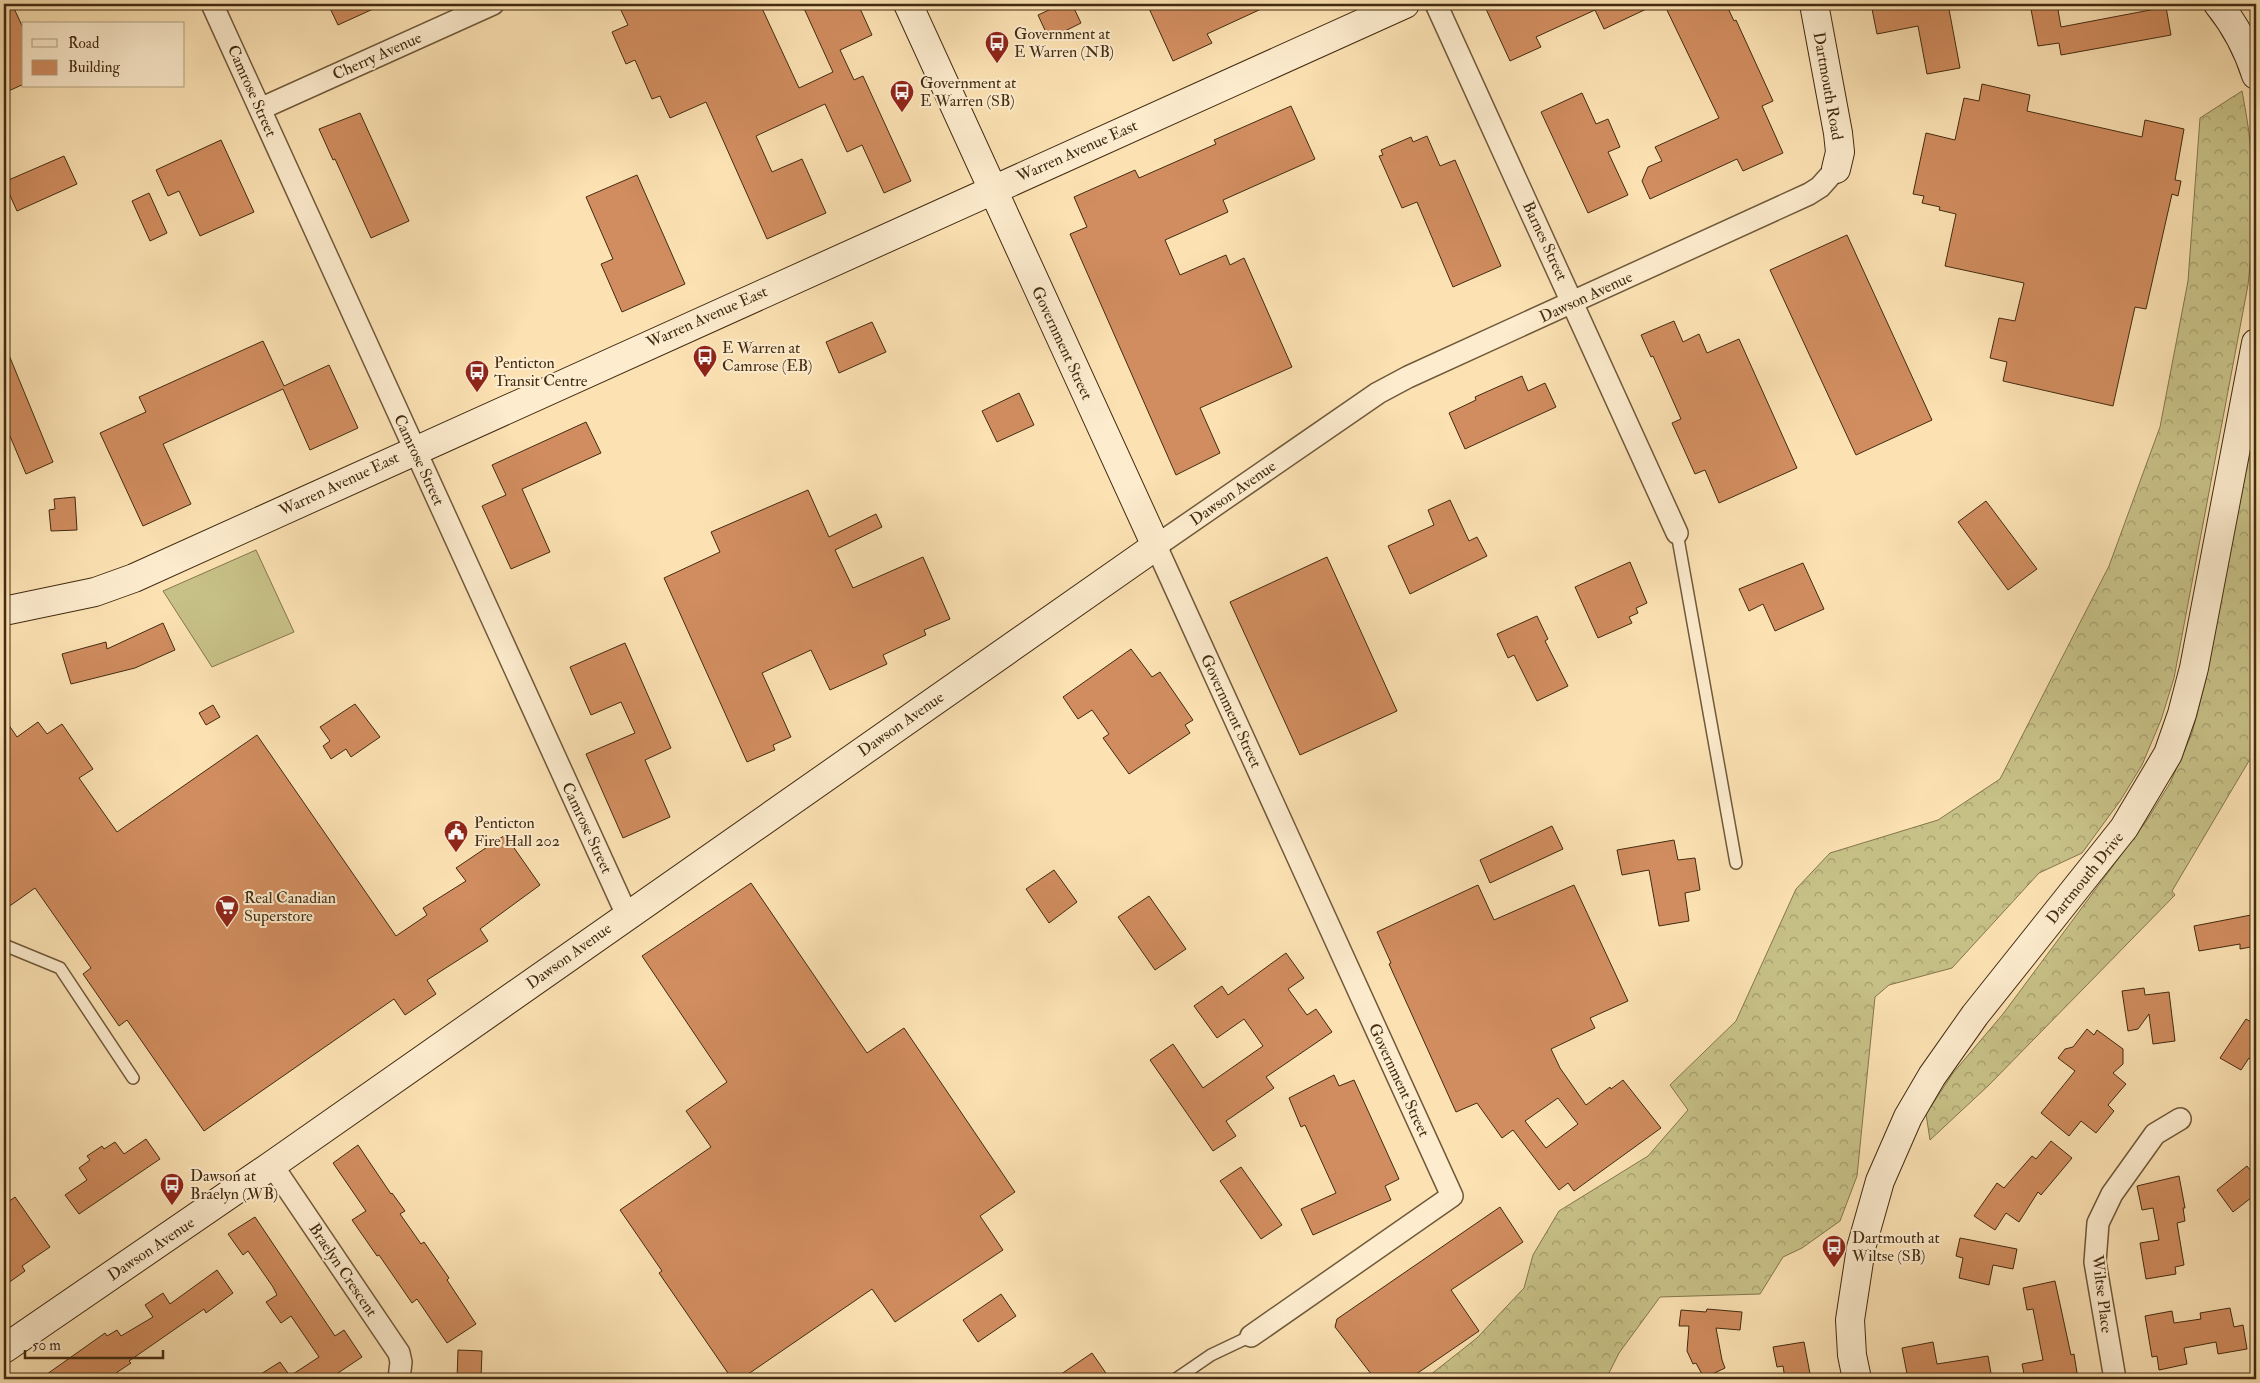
<svg xmlns="http://www.w3.org/2000/svg" width="2260" height="1383" font-family="'IM FELL Double Pica',serif">
	<style>
		.forest { fill: url(#forest-crowns); stroke: #84764c }
		.pitch { fill: #c7c187; stroke: #84764c }
		.building { fill: #d18d5f; stroke: #422b11; fill-rule: evenodd }
		.lines { fill: none; stroke-linecap: round; stroke-linejoin: round }
		.lane-casing { stroke: #70593a; stroke-width: 14 }
		.street-casing { stroke: #70593a; stroke-width: 24 }
		.secondary-casing { stroke: #422b11; stroke-width: 30 }
		.lane { stroke: #fdecce; stroke-width: 11 }
		.street { stroke: #fdecce; stroke-width: 21 }
		.secondary { stroke: #fdecce; stroke-width: 28 }
		.labels { text-anchor: middle; dominant-baseline: central; stroke-width: 4; stroke-linejoin: round; paint-order: stroke }
		.poi-label { font-size: 16px; fill: #422b11; stroke: #fdecce; text-anchor: start }
		.street-label { font-size: 16px; fill: #422b11; stroke: #fdecce }
	</style>
	<defs>
		<pattern id="forest-crowns" width="20" height="18" patternUnits="userSpaceOnUse" patternTransform="scale(1.25)"><rect width="20" height="18" fill="#c7c187"/><path d="M2 6a3 3 0 1 1 6 0M12 15a3 3 0 1 1 6 0" fill="none" stroke="#a39d6d"/></pattern>
	</defs>
	<rect width="100%" height="100%" fill="#fce2b3"/>
	<filter id="stains"><feTurbulence type="fractalNoise" baseFrequency=".004" numOctaves="4"/><feColorMatrix values="0 0 0 0 .2 0 0 0 0 .09 0 0 0 0 .02 0 0 0 .5 -.17"/></filter>
	<radialGradient id="worn" r=".72"><stop offset=".6" stop-color="#630" stop-opacity="0"/><stop offset="1" stop-color="#630" stop-opacity=".3"/></radialGradient>
	<path class="forest" d="M2242,91c14,71 14,122 6,194l-74,393 -13,42 -19,45 -22,36 -38,52 -43,20 -87,95 -63,17 -14,12 -18,179 -17,45 -38,27 -19,9 -23,37 -100,3 -41,56 -13,26h-181l52,-41 47,-50 9,-33 26,-44 89,-55 40,-46 -18,-25 66,-64 60,-132 34,-36 108,-33 62,-41 109,-213 51,-139 28,-146 12,-163z
		M2256,415v334l-84,142 3,4 -186,190 -59,55 -4,-26 27,-41 50,-59 144,-194 23,-37 22,-50 13,-50z"/>
	<path class="pitch" d="M256,550l38,82 -82,35 -49,-76z"/>
	<path class="building" d="M4,4h8l12,26v54l-20,9z
		M328,4h56l-46,21z
		M618,4h142l39,84 34,-16 -31,-68h56l14,31 -32,15 14,30 9,-4 48,105 -27,12 -22,-48 -15,7 -22,-48 -69,32 16,36 30,-13 24,54 -59,26 -61,-137 -36,16 -10,-22 -8,3 -17,-39 -9,4 -14,-32 16,-7z
		M1062,4h10l9,19 -32,16 -11,-24z
		M1147,4h125l-65,30 5,9 -39,18z
		M1498,4h159l-53,25 -9,-19 -59,27 5,10 -31,14 -24,-52z
		M1664,4h62l8,17 2,-1 37,81 -11,5 21,47 -40,18 -6,-12 -87,40 -8,-18 6,-14 14,-6 -7,-14 64,-29z
		M1871,4h77l12,64 -33,6 -9,-48 -41,8z
		M2030,4h27l4,23 105,-20 5,28 -110,20 -2,-12 -21,3z
		M1982,84l48,11 -3,16 115,26 3,-17 39,9 -9,51 6,1 -3,15 -6,-2 -26,115 -11,-2 -22,99 -110,-25 4,-19 -17,-4 9,-40 16,3 9,-38 -79,-17 11,-52 -17,-4 1,-3 -18,-4 2,-7 -11,-2 13,-61 29,7 9,-42 15,3z
		M1582,93l14,31 12,-5 12,28 -12,5 20,43 -40,18 -47,-101z
		M1291,106l24,53 -92,41 5,12 -63,28 15,35 46,-20 4,10 14,-7 48,109 -92,41 20,45 -44,22 -106,-241 17,-7 -13,-30 61,-27 4,8 77,-34 -2,-4z
		M360,113l49,108 -38,17 -36,-79 -2,1 -14,-31z
		M1427,136l13,30 15,-6 46,106 -48,21 -36,-85 -15,6 -23,-52 4,-1 -2,-5 30,-13 2,5z
		M221,140l33,72 -54,24 -21,-45 -11,5 -12,-26z
		M64,156l13,28 -60,27 -13,-29z
		M637,175l48,109 -63,28 -21,-48 12,-5 -27,-62z
		M149,193l18,40 -17,8 -18,-40z
		M1847,235l85,185 -76,35 -86,-185z
		M1674,321l9,21 16,-8 8,19 32,-14 58,129 -78,35 -14,-33 -10,4 -23,-51 9,-4 -28,-63 -2,1 -10,-22z
		M872,322l14,30 -47,21 -13,-31z
		M263,341l21,45 45,-21 29,63 -48,22 -27,-61 -120,55 28,60 -48,22 -43,-93 46,-21 -7,-15z
		M4,343l49,119 -27,12 -22,-52z
		M1522,376l6,15 17,-8 11,24 -91,42 -16,-36 27,-13 -1,-3z
		M1019,393l15,32 -37,17 -15,-31z
		M586,422l15,31 -79,36 28,63 -39,17 -29,-63 24,-11 -14,-30z
		M808,490l21,47 47,-23 6,13 -47,23 18,38 70,-31 27,62 -26,11 2,5 -43,20 4,9 -57,26 -19,-40 -49,23 29,64 -18,8 2,5 -28,12 -83,-184 56,-26 -9,-20z
		M75,497l2,33 -26,1 -2,-21 6,-1 -1,-10z
		M1450,500l19,41 8,-4 10,19 -77,38 -22,-48 46,-21 -6,-15z
		M1986,501l51,68 -29,21 -50,-68z
		M1327,557l70,154 -97,44 -70,-153z
		M1630,562l17,41 -11,5 2,5 -9,4 3,6 -34,15 -23,-51z
		M1803,563l21,46 -49,22 -12,-27 -14,7 -10,-22z
		M1537,616l11,23 -3,2 23,45 -31,15 -23,-46 -6,3 -11,-24z
		M163,623l12,27 -40,18 -64,16 -9,-30 44,-12 1,7z
		M625,643l46,105 -26,12 25,57 -47,21 -37,-84 49,-21 -14,-31 -30,13 -21,-48z
		M1131,649l21,28 8,-5 33,48 -8,5 5,8 -61,41 -26,-36 6,-4 -17,-24 -14,9 -15,-22z
		M355,704l25,33 -29,20 -5,-8 -15,10 -8,-13 7,-5 -10,-14z
		M213,705l7,12 -14,8 -7,-12z
		M4,718l13,19 21,-15 9,12 15,-10 31,45 -14,9 38,54 140,-97 139,201 31,-21 -4,-7 43,-27 -10,-13 49,-33 35,50 -60,44 8,12 -61,39 9,14 -31,21 -11,-16 -190,132 -77,-111 -8,6 -36,-52 8,-6 -56,-80 -31,22z
		M1552,826l11,23 -73,34 -10,-23z
		M1674,840l4,20 17,-2 5,32 -15,3 4,28 -30,5 -10,-56 -27,5 -5,-25z
		M1054,870l23,32 -28,21 -23,-34z
		M751,883l116,170 37,-25 111,164 -35,24 23,34 -108,72 -23,-33 -131,90h-9l-73,-106 3,-2 -42,-61 91,-63 -25,-36 41,-29 -85,-126z
		M1478,885l16,35 80,-35 54,116 -38,17 5,10 -44,21 9,19 26,37 24,-18 1,2 12,-9 38,48 -87,63 -6,-8 -9,7 -46,-60 -11,8 -25,-35 -21,9 -67,-148 2,-1 -14,-31zM1558,1098l20,26 -32,24 -21,-27z
		M1149,896l37,53 -31,21 -37,-53z
		M2251,915l5,31 -16,3v-5l-41,7 -5,-25z
		M1286,953l18,25 -16,11 19,26 9,-6 16,23 -66,45 8,11 -48,33 10,15 -23,15 -63,-91 23,-16 30,44 60,-42 -19,-27 -27,19 -23,-32 28,-20 6,9z
		M2144,988l1,7 24,-3 6,49 -22,3 -4,-30 -11,15 -10,2 -6,-40z
		M2246,1019l10,6v37l-7,-4 -8,12 -21,-12z
		M2087,1029l7,6 3,-5 26,19v15l-10,9 13,11 -18,21 6,6 -18,22 -15,-12 -12,15 -28,-23 34,-42 -17,-13 7,-9 8,-2z
		M1334,1075l5,11 15,-6 45,99 -14,7 6,14 -78,35 -12,-26 35,-16 -31,-68 -4,2 -12,-29z
		M146,1139l14,20 -81,55 -14,-19 22,-15 -8,-12 11,-8 -3,-4 15,-10 2,3 11,-7 9,12z
		M2051,1141l21,17 -31,37 -3,-3 -19,30 -13,-9 -11,17 -21,-14 23,-33 7,5 28,-32 4,3z
		M358,1145l33,49 1,-1 13,18 -5,3 21,30 3,-2 25,36 -2,2 29,44 -29,19 -30,-44 -5,4 -33,-48 -2,1 -25,-36 14,-9 -33,-48z
		M2247,1166l9,12v16l-23,18 -16,-22z
		M1241,1167l41,58 -21,14 -41,-58z
		M2179,1176l6,32h-2l2,13 -8,2 7,42 -9,2 1,7 -30,5 -6,-36 19,-3 -6,-32 -11,2 -5,-24z
		M15,1197l35,50 -28,19 3,5 -21,15v-81z
		M1500,1207l23,35 -72,48 28,41 -70,48h-34l-40,-52 2,-8z
		M255,1217l80,119 9,-6 18,27 -33,22h-76l27,-17 10,14 29,-19 -28,-41 -10,7 -15,-21 11,-7 -4,-8 -25,-36 -5,4 -15,-21z
		M1960,1238l57,11 -4,20 -20,-4 -4,20 -30,-7 4,-20 -7,-2z
		M217,1270l16,23 -27,20 -2,-4 -75,52 2,2 -15,10 4,6h-80l65,-46 2,3 10,-6 4,6 32,-19 -8,-12 18,-12 7,11z
		M2055,1281l16,74 3,-1 4,25h-53l-3,-15 21,-4 -10,-51 -6,1 -4,-22z
		M1001,1294l15,22 -38,26 -15,-22z
		M2230,1308l4,19 9,-2 4,24 -29,5 -2,-12 -32,6 3,16 -28,6 -2,-14 -5,1 -7,-41 27,-5 2,12 27,-4 -1,-6z
		M1707,1309l35,3 -2,18 -24,-2 6,32 3,8 -21,10 -8,-15 -3,1 -6,-13 2,-25h-10l2,-16 25,2z
		M1804,1342l7,37h-26l-2,-13 -6,1 -4,-20z
		M1933,1342l4,22 51,-8 4,23h-84l-6,-31z
		M458,1350l24,1 -1,28h-24z
		M1092,1353l18,26h-56z"/>
	<g class="lines">
		<defs>
			<path id="lane" d="M1677,533l59,330
				M4,945l56,23 73,110
				M1176,1379l35,-24 40,-19"/>
			<path id="street" d="M212,4l415,911
				M1436,4l241,529
				M260,109l233,-105
				M272,1165l127,188 2,9 -2,17
				M1251,1336l201,-140 -296,-650 222,-153 30,-16 401,-183 11,-7 16,-18
				M2115,1379l-20,-117 3,-39 14,-29 43,-60 25,-15"/>
			<path id="secondary" d="M1814,4l24,129 2,19 -4,17
				M2218,4c17,21 30,46 38,71
				M4,611l91,-19 39,-14 1271,-574
				M4,1349l268,-184 884,-619 -248,-542
				M1857,1379l-5,-24 -2,-35 11,-72 19,-67 28,-64 24,-41 43,-61 149,-187 44,-74 14,-40 12,-46 62,-325"/>
		</defs>
		<use href="#lane" class="lane-casing"/>
		<use href="#street" class="street-casing"/>
		<use href="#secondary" class="secondary-casing"/>
		<use href="#lane" class="lane"/>
		<use href="#street" class="street"/>
		<use href="#secondary" class="secondary"/>
	</g>
	<defs>
		<symbol id="bus-pin" viewBox="-11 -11 22 30"><path d="M0 17L-7.5 6A9.5 9.5 0 1 1 7.5 6Z" fill="#8f2418" stroke="#fdecce"/><path d="M-5-6H5V4H4V6H2V4H-2V6H-4V4H-5ZM-3.5-4V0h7V-4ZM-3.5 1.2v1.5H-2V1.2ZM2 1.2v1.5H3.5V1.2Z" fill="#fff"/></symbol>
		<symbol id="civic-pin" viewBox="-11 -11 22 30"><path d="M0 17L-7.5 6A9.5 9.5 0 1 1 7.5 6Z" fill="#8f2418" stroke="#fdecce"/><path d="M-.6-6.5H3V-4.5H.6V-3L4-1V1h2V6H-6V1h2V-1L-.6-3ZM-1.2 2.5V6h2.4V2.5Z" fill="#fff"/></symbol>
		<symbol id="supermarket-pin" viewBox="-11 -11 22 30"><path d="M0 17L-7.5 6A9.5 9.5 0 1 1 7.5 6Z" fill="#8f2418" stroke="#fdecce"/><path d="M-6-5.5h2.5l.6 2H6L4.5 2H-2.5L-4.4-4H-6ZM-1.5 3.2a1.3 1.3 0 1 0 .1 0ZM3 3.2a1.3 1.3 0 1 0 .1 0Z" fill="#fff"/></symbol>
	</defs>
	<g fill-rule="evenodd">
		<use href="#bus-pin" x="983" y="29" width="28" height="38"/>
		<use href="#bus-pin" x="888" y="78" width="28" height="38"/>
		<use href="#bus-pin" x="691" y="343" width="28" height="38"/>
		<use href="#bus-pin" x="463" y="358" width="28" height="38"/>
		<use href="#civic-pin" x="442" y="818" width="28" height="38"/>
		<use href="#supermarket-pin" x="213" y="893" width="28" height="38"/>
		<use href="#bus-pin" x="158" y="1171" width="28" height="38"/>
		<use href="#bus-pin" x="1820" y="1233" width="28" height="38"/>
	</g>
	<g class="labels">
		<g class="poi-label">
			<text x="1014" y="34">Government at<tspan x="1014" dy="18">E Warren (NB)</tspan></text>
			<text x="920" y="83">Government at<tspan x="920" dy="18">E Warren (SB)</tspan></text>
			<text x="722" y="348">E Warren at<tspan x="722" dy="18">Camrose (EB)</tspan></text>
			<text x="494" y="363">Penticton<tspan x="494" dy="18">Transit Centre</tspan></text>
			<text x="474" y="823">Penticton<tspan x="474" dy="18">Fire Hall 202</tspan></text>
			<text x="244" y="898">Real Canadian<tspan x="244" dy="18">Superstore</tspan></text>
			<text x="190" y="1176">Dawson at<tspan x="190" dy="18">Braelyn (WB)</tspan></text>
			<text x="1852" y="1238">Dartmouth at<tspan x="1852" dy="18">Wiltse (SB)</tspan></text>
		</g>
		<g class="street-label">
			<text transform="translate(377 56) rotate(-24)">Cherry Avenue</text>
			<text transform="translate(1828 86) rotate(80)">Dartmouth Road</text>
			<text transform="translate(252 91) rotate(66)">Camrose Street</text>
			<text transform="translate(1077 151) rotate(-24)">Warren Avenue East</text>
			<text transform="translate(1545 241) rotate(65)">Barnes Street</text>
			<text transform="translate(1586 297) rotate(-25)">Dawson Avenue</text>
			<text transform="translate(707 317) rotate(-24)">Warren Avenue East</text>
			<text transform="translate(1062 343) rotate(65)">Government Street</text>
			<text transform="translate(419 460) rotate(65)">Camrose Street</text>
			<text transform="translate(339 484) rotate(-25)">Warren Avenue East</text>
			<text transform="translate(1233 493) rotate(-35)">Dawson Avenue</text>
			<text transform="translate(1231 711) rotate(65)">Government Street</text>
			<text transform="translate(901 724) rotate(-35)">Dawson Avenue</text>
			<text transform="translate(587 828) rotate(65)">Camrose Street</text>
			<text transform="translate(2085 878) rotate(-51)">Dartmouth Drive</text>
			<text transform="translate(569 956) rotate(-36)">Dawson Avenue</text>
			<text transform="translate(1399 1080) rotate(65)">Government Street</text>
			<text transform="translate(151 1249) rotate(-34)">Dawson Avenue</text>
			<text transform="translate(343 1270) rotate(56)">Braelyn Crescent</text>
			<text transform="translate(2102 1294) rotate(83)">Wiltse Place</text>
		</g>
	</g>
	<rect width="2260" height="1383" fill="none" stroke="#fce2b3" stroke-width="20"/>
	<rect x="5" y="5" width="2250" height="1373" fill="none" stroke="#422b11" stroke-width="2.5"/>
	<rect x="10" y="10" width="2240" height="1363" fill="none" stroke="#422b11"/>
	<rect x="22" y="22" width="162" height="65" fill="#fdecce" stroke="#b29f82"/>
	<rect x="32" y="39" width="25" height="8" fill="#fdecce" stroke="#b29f82"/>
	<text x="68" y="48" font-size="15" fill="#422b11">Road</text>
	<rect x="32" y="60" width="25" height="15" fill="#d18d5f" stroke="#b29f82"/>
	<text x="68" y="72" font-size="15" fill="#422b11">Building</text>
	<path d="M25 1350v8h138v-8" fill="none" stroke="#422b11" stroke-width="2.5"/>
	<text x="32" y="1350" font-size="15" fill="#422b11" stroke="#fdecce" stroke-width="4" paint-order="stroke">50 m</text>
	<rect width="100%" height="100%" filter="url(#stains)"/>
	<rect width="100%" height="100%" fill="url(#worn)"/>
</svg>
